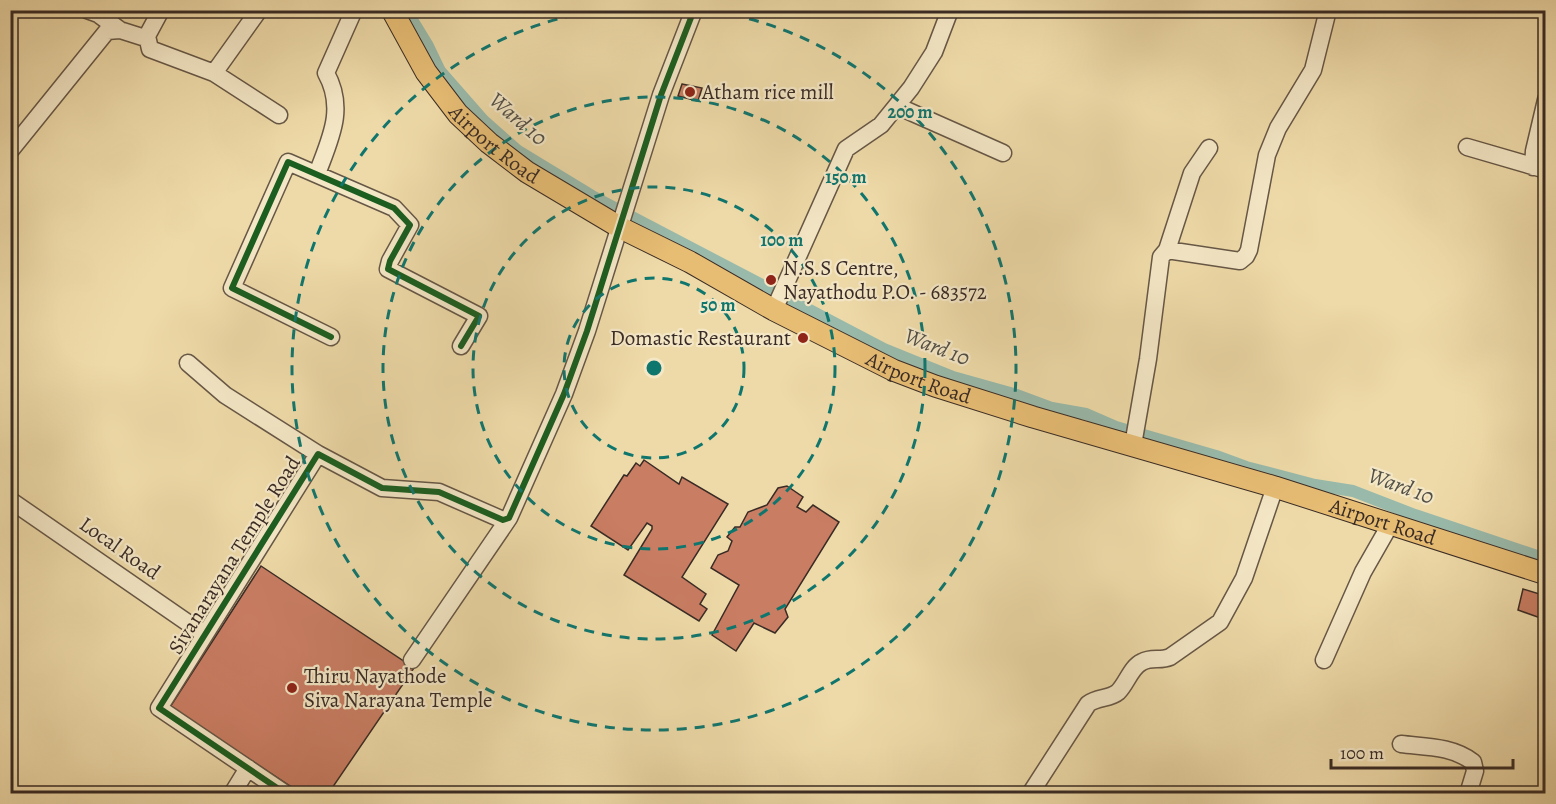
<svg xmlns="http://www.w3.org/2000/svg" width="1556" height="804" font-family="Alegreya,serif">
	<style>
		.lines { fill: none; stroke-linecap: round; stroke-linejoin: round }
		.canal { stroke: #99baab; stroke-width: 12 }
		.building { fill: #c97d63; stroke: #392b25; stroke-width: 1.5 }
		.minor-casing { stroke: #665746; stroke-width: 19 }
		.major-casing { stroke: #392b25; stroke-width: 23 }
		.minor { stroke: #f4e7c6; stroke-width: 16 }
		.major { stroke: #e7bd74; stroke-width: 21 }
		.cycleway-casing { stroke: #f4e7c6; stroke-width: 10 }
		.cycleway { stroke: #1b5e20; stroke-width: 6 }
		.ring { fill: none; stroke: #0f766e; stroke-width: 3; stroke-dasharray: 10 8 }
		.poi-dot { fill: #8f2418; stroke: #f4e7c6; stroke-width: 2 }
		.labels { text-anchor: middle; dominant-baseline: central; stroke-width: 4.5; stroke-linejoin: round; paint-order: stroke }
		.poi-label { font-size: 21px; fill: #392b25; stroke: #f4e7c6; text-anchor: start }
		.street-label { font-size: 21px; fill: #392b25; stroke: #f4e7c6 }
		.water-label { font-size: 22px; font-style: italic; fill: #514f46; stroke: #f4e7c6 }
		.centre { fill: #0f766e; stroke: #f4e7c6; stroke-width: 3 }
		.ring-label { font-size: 18px; text-anchor: middle; font-weight: bold; fill: #0f766e; stroke: #f4e7c6; stroke-width: 4.5; stroke-linejoin: round; paint-order: stroke }
	</style>
	<rect width="100%" height="100%" fill="#eedaa8"/>
	<filter id="stains"><feTurbulence type="fractalNoise" baseFrequency=".00333" numOctaves="4"/><feColorMatrix values="0 0 0 0 .2 0 0 0 0 .09 0 0 0 0 .02 0 0 0 .5 -.17"/></filter>
	<radialGradient id="worn" r=".72"><stop offset=".6" stop-color="#630" stop-opacity="0"/><stop offset="1" stop-color="#630" stop-opacity=".3"/></radialGradient>
	<g class="lines">
		<path class="canal" d="M406,10l22,36 12,25 43,49 35,31 74,45 292,153 69,28 64,18 35,13 34,6 30,13 100,29 30,11 69,18 38,6 62,24 131,44"/>
	</g>
	<path class="building" d="M682,84l20,4 -4,13 -20,-5z
		M644,460l35,24 3,-7 46,27 -46,73 24,17 -6,10 7,5 -8,12 -75,-46 28,-46v-3l-5,-3 -19,27 -37,-24 33,-51 3,1 9,-13 4,3z
		M787,486l16,11 -6,10 9,5 7,-7 26,17 -54,87 3,8 -13,16 -21,-10 -18,28 -24,-16 27,-50 -28,-17 7,-13 10,-4 4,-10 -5,-4 8,-10h5l8,-15 19,-7 11,-17z
		M261,566l153,102 -86,126h-26l-132,-87z
		M1523,589l23,7v24l-28,-10z"/>
	<g class="lines">
		<defs>
			<path id="minor" d="M87,10l11,4 22,16
				M259,10l-45,63 65,42
				M147,36l3,13 64,24
				M897,106l106,47
				M1467,147l79,23
				M10,151l97,-120 13,-1 22,7 5,-1 14,-26
				M1533,167l1,-16 12,-51
				M317,174c13,-35 29,-65 9,-101l28,-63
				M1167,250l25,-77 17,-25
				M774,310l72,-161 35,-24 30,-37 23,-36 16,-42
				M331,337l-99,-49 56,-126 106,46 16,17 -20,36 -2,8 91,47 -18,30
				M188,363l37,32 93,59
				M1133,445l15,-86 13,-102 6,-7 73,11 6,-5 3,-6 18,-95 11,-27 35,-58 15,-60
				M10,500l194,134
				M412,660l97,-142
				M1324,660l39,-88 28,-49
				M1401,744c25,3 51,2 72,18l2,9 -7,23
				M232,794l16,-26
				M286,794l-127,-86 159,-254 64,34 57,4 64,28 6,-2 55,-124 23,-63 74,-236 33,-85
				M1030,794l58,-90c9,-7 22,-5 30,-12 9,-9 13,-25 24,-30 9,-5 19,-1 28,-5l50,-35 24,-44 31,-91"/>
			<g id="major">
				<path id="s1" d="M392,10l34,62 32,42 31,29 38,29 94,56 69,34 84,48 119,60 42,16 98,31 242,70 271,87"/>
			</g>
		</defs>
		<use href="#minor" class="minor-casing"/>
		<use href="#major" class="major-casing"/>
		<use href="#minor" class="minor"/>
		<use href="#major" class="major"/>
		<defs>
			<path id="cycleway" d="M331,337l-99,-49 56,-126 106,46 16,17 -20,36 -2,8 91,47 -18,30
				M286,794l-127,-86 159,-254 64,34 57,4 64,28 6,-2 55,-124 23,-63 74,-236 33,-85"/>
		</defs>
		<use href="#cycleway" class="cycleway-casing"/>
		<use href="#cycleway" class="cycleway"/>
	</g>
	<g class="ring">
		<circle cx="654" cy="368" r="90"/>
		<circle cx="654" cy="368" r="181"/>
		<circle cx="654" cy="368" r="271"/>
		<path d="M714 11A362 362 0 1 1 594 11"/>
	</g>
	<g class="poi-dot">
		<circle cx="690" cy="92" r="6"/>
		<circle cx="771" cy="280" r="6"/>
		<circle cx="803" cy="338" r="6"/>
		<circle cx="292" cy="688" r="6"/>
	</g>
	<g class="labels">
		<g class="poi-label">
			<text x="702" y="92">Atham rice mill</text>
			<text x="783" y="268">N.S.S Centre,<tspan x="783" dy="24">Nayathodu P.O. - 683572</tspan></text>
			<text x="791" y="338" text-anchor="end">Domastic Restaurant</text>
			<text x="304" y="676">Thiru Nayathode<tspan x="304" dy="24">Siva Narayana Temple</tspan></text>
		</g>
		<g class="street-label">
			<text stroke="none"><textPath href="#s1" startOffset="171">Airport Road</textPath></text>
			<text stroke="none"><textPath href="#s1" startOffset="657">Airport Road</textPath></text>
			<text stroke="none"><textPath href="#s1" startOffset="1143">Airport Road</textPath></text>
			<text transform="translate(120 548) rotate(35)">Local Road</text>
			<text transform="translate(234 555) rotate(-58)">Sivanarayana Temple Road</text>
		</g>
		<g class="water-label">
			<text transform="translate(518 119) rotate(41)">Ward 10</text>
			<text transform="translate(937 347) rotate(21)">Ward 10</text>
			<text transform="translate(1401 486) rotate(20)">Ward 10</text>
		</g>
	</g>
	<circle cx="654" cy="368" r="9" class="centre"/>
	<g class="ring-label">
		<text x="910" y="118">200 m</text>
		<text x="846" y="183">150 m</text>
		<text x="782" y="246">100 m</text>
		<text x="718" y="311">50 m</text>
	</g>
	<rect width="1556" height="804" fill="none" stroke="#eedaa8" stroke-width="36"/>
	<rect x="12" y="12" width="1532" height="780" fill="none" stroke="#392b25" stroke-width="3"/>
	<rect x="18" y="18" width="1520" height="768" fill="none" stroke="#392b25" stroke-width="1.5"/>
	<path d="M1331 759v9h182v-9" fill="none" stroke="#392b25" stroke-width="3"/>
	<text x="1340" y="759" font-size="18" fill="#392b25" stroke="#f4e7c6" stroke-width="4.5" paint-order="stroke">100 m</text>
	<rect width="100%" height="100%" filter="url(#stains)"/>
	<rect width="100%" height="100%" fill="url(#worn)"/>
</svg>
